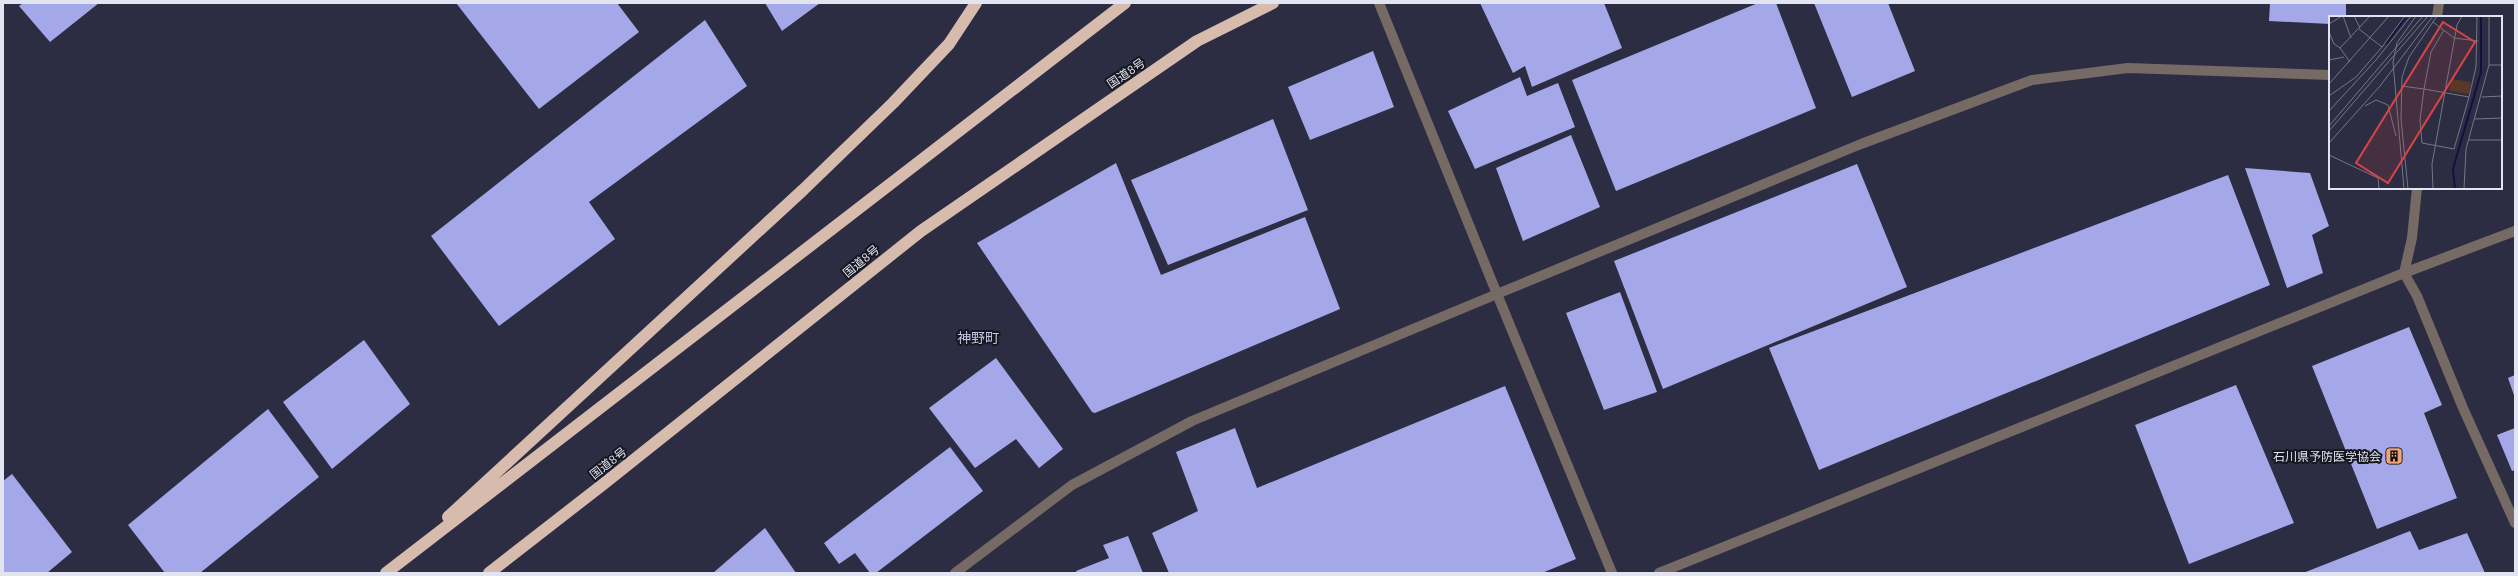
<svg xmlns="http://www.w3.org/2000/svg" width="2518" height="576" font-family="Ubuntu,'Noto Sans JP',sans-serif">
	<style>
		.building { fill: #a4a8e8 }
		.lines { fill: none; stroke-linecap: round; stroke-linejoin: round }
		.minor { stroke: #766a65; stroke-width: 10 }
		.highway { stroke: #d7bbad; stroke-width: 12 }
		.labels { text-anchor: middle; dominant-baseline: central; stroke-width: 4; stroke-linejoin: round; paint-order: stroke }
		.street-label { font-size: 12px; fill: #e3e4f2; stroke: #161720 }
		.poi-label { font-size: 12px; fill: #e3e4f2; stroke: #161720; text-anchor: end }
		.quarter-label { font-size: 14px; fill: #c4c7e1; stroke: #161720 }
		.inset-river { fill: none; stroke: #150f41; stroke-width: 2 }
		.inset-road { fill: none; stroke: #757688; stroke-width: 1 }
		.view { fill: #d84446; fill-opacity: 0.15; stroke: #d84446; stroke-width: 2 }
		.inset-edge { fill: none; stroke: #e3e4f2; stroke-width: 2 }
	</style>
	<rect width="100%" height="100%" fill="#2c2d42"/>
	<path class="building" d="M23,3h76l-49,39 -31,-36z
		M456,3h161l22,29 -100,77z
		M765,3h55l-38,28z
		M1480,3h124l18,45 -90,39 -7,-21 -12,7z
		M1758,3h18l40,105 -200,83 -44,-111z
		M1814,3h74l27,68 -63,26z
		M2270,3h76v14h-16v7l-61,-3z
		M705,20l42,66 -158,116 26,37 -116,87 -68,-90z
		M1373,51l21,56 -84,33 -22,-53z
		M1520,77l7,19 31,-13 17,44 -100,42 -27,-58z
		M1273,119l35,91 -140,55 -37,-85z
		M1571,135l29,72 -77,34 -27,-73z
		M1116,163l45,112 144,-58 35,92 -245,104 -3,-1 -115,-169z
		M1857,164l50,123 -244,102 -49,-128z
		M2245,168l65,5 19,53 -17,9 11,38 -36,15z
		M2228,175l42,110 -451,185 -50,-122z
		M1620,292l37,100 -53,18 -38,-97z
		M2409,327l33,78 -18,8 33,85 -80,31 -65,-163z
		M364,340l46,64 -78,65 -49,-67z
		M996,358l67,91 -24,19 -23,-29 -41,29 -46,-60z
		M2515,375v23l-7,-20z
		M2236,385l58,138 -105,41 -54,-139z
		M1505,386l71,173 -34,14h-373l-17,-40 46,-22 -22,-59 59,-24 22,60z
		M268,409l51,68 -119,96h-35l-37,-48z
		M2515,428v42l-3,1 -15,-36z
		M950,447l33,44 -107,82h-6l-15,-20 -16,11 -15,-21z
		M12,474l60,78 -25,21h-44v-92z
		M765,528l31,45h-83z
		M2410,531l9,19 48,-17 18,40h-182z
		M1128,536l15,37h-66l-1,-2 33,-13 -6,-13z"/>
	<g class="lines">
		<path class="minor" d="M1379,3l118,291 364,-150 171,-64 96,-12 202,7
			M2437,17l2,-14
			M2417,188l-5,50 -8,35 13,23 46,112 52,115
			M955,573l117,-88 120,-64 305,-127 115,279
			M1659,573l745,-300 111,-42"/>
		<path class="highway" d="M448,517l355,-327 90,-87 56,-59 27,-41
			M386,573l739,-570
			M489,573l117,-91 315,-251 276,-190 76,-38"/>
	</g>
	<defs>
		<symbol id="building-square" viewBox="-11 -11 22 22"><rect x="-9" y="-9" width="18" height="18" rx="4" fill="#f0a27a" stroke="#161720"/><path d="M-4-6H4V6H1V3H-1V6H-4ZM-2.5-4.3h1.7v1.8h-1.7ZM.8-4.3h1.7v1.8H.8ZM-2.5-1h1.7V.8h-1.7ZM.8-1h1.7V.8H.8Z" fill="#111"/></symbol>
	</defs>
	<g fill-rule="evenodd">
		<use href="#building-square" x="2384" y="446" width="20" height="20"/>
	</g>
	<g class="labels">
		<g class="street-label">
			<text transform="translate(1126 73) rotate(-34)">国道8号</text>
			<text transform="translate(861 261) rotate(-39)">国道8号</text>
			<text transform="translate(608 463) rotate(-38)">国道8号</text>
		</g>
		<g class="poi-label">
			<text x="2381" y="456">石川県予防医学協会</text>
		</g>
		<g class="quarter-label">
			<text x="978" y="338">神野町</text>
		</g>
	</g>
	<g transform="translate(2329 16)">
		<rect width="173" height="173" fill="#2c2d42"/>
		<path d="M123,63l19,3 -2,12 -20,-3z" fill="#5a3827"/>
		<path class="inset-river" d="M57,28l19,-26M126,173l-2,-20 28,-97v-56"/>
		<path class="inset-road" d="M14,0l8,22M25,0l6,12M104,6l21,16 24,3M0,8l13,-8M30,13l23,18 23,-31M0,16l5,12 6,4M0,44l15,-3M21,46l-10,-14 30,-32M160,49h13M0,68l60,-68M72,70l23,3 7,-37 13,-22M0,80l27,-19 26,-30M140,81l-45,-8 -4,31 2,23 32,6 15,-52 7,-30 1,-51M153,81l20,-1M36,90l11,-6 12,5 8,31M0,95l47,-51 35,-44M146,103l27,-1M0,110l94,-110M0,115l99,-115M140,124h33M0,127l51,-57 53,-70M0,139l49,23 1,11M75,173l-11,-127 4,-19 19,-27M79,173l-7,-70 1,-42 7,-20 28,-41M104,173l-1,-25 25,-139 5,-9M135,173l2,-40 23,-84v-49"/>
		<path class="view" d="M114,6l32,20 -87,141 -32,-20z"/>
		<rect width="173" height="173" class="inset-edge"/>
	</g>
	<rect width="2518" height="576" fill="none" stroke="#e3e4f2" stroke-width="8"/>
</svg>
